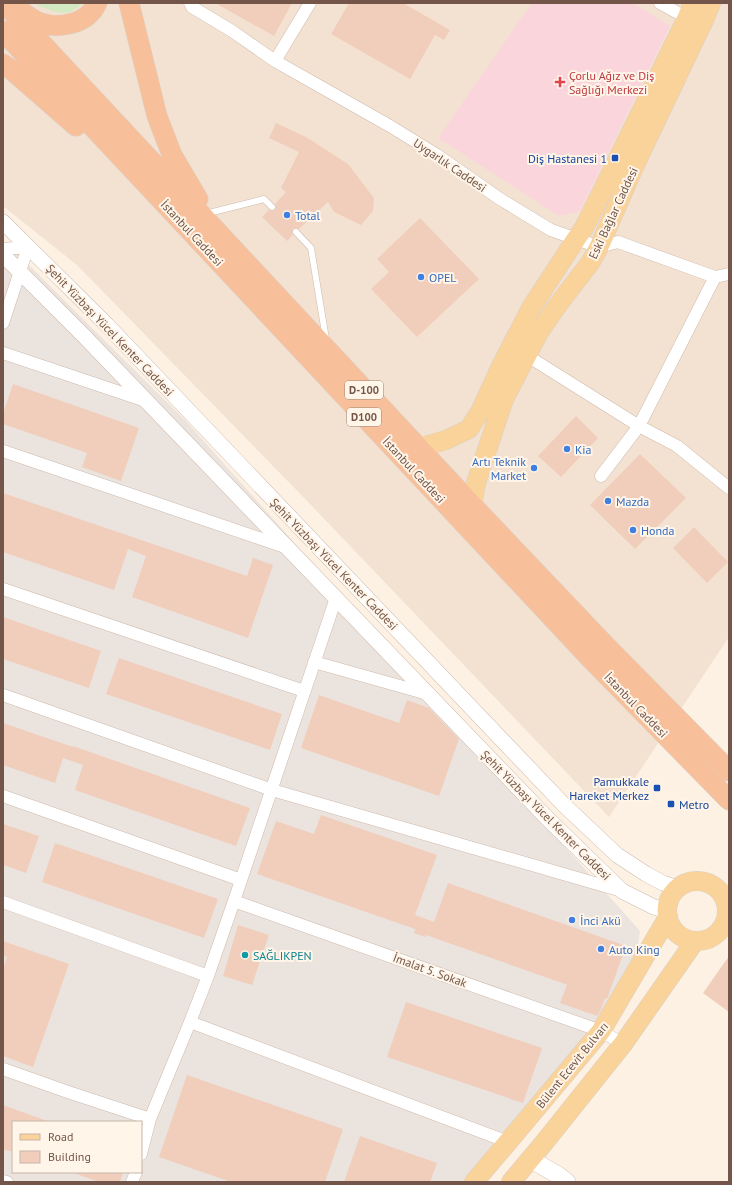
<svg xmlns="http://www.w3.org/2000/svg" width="732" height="1185" font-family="'PT Sans',sans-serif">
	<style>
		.residential { fill: #f3e2d1 }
		.industrial { fill: #ebe3de; fill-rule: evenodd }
		.medical { fill: #fad6dc }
		.green { fill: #d3e9c1 }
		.building { fill: #f1cebb }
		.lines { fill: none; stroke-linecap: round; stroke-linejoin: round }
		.service-casing { stroke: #cfbaac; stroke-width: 7 }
		.minor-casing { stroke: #cfbaac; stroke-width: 13 }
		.tertiary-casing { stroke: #cfbaac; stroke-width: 16 }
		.secondary-casing { stroke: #d2baaa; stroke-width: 18 }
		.primary-casing { stroke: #d8d0cc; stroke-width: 20 }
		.trunk-casing { stroke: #d8d0cc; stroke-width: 21 }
		.service { stroke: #fff; stroke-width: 6 }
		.minor { stroke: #fff; stroke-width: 12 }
		.tertiary { stroke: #fff; stroke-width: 15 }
		.secondary { stroke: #fff; stroke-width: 17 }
		.primary { stroke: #fad39b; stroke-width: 19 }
		.trunk { stroke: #f8c09a; stroke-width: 20 }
		.health-dot { fill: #e0444e; stroke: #fff5e9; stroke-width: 1.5 }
		.transit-dot { fill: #1a4fb4; stroke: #fff5e9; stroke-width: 1.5 }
		.shop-dot { fill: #3f7fe0; stroke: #fff5e9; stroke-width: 1.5 }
		.culture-dot { fill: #0f9aa8; stroke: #fff5e9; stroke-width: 1.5 }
		.labels { text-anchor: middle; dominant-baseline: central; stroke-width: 4; stroke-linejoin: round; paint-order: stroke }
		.shield { fill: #fff5e9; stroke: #9d8679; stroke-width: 1 }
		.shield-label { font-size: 11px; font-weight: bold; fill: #735649 }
		.health-label { font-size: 12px; fill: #be3a42; stroke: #fff5e9; text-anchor: start }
		.transit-label { font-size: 12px; fill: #164399; stroke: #fff5e9; text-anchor: end }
		.street-label { font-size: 12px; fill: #735649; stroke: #fff5e9 }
		.shop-label { font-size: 12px; fill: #366cbe; stroke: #fff5e9; text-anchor: start }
		.culture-label { font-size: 12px; fill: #0d838f; stroke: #fff5e9; text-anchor: start }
	</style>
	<rect width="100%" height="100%" fill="#fcf1e3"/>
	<path class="residential" d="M3,3h726v634l-120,180 -299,-313 -233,-239 -74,-59z"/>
	<path class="industrial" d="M3,242l18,15 76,76 88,87 455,511 -5,31 -18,57 -133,163h-481zM13,1122h128v50h-128z"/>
	<path class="medical" d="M532,3h101l37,23 -90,185 -21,5 -121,-78z"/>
	<path class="green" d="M36,3h47c-16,16 -27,9 -44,3z"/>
	<path class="building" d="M215,3h77l-18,33z
		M349,3h54l47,27 -6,10 -9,-5 -25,44 -79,-45z
		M276,123l30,14 42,27 26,34 -1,13 -12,14 -27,-13 -6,-10 -29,27 -4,-1 -2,1 -1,4 1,2 -6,6 -25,-24 7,-7 4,1 2,-1 1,-4 -1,-2 11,-12 -5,-4 18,-36 -30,-14z
		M420,218l59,61 -62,58 -46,-48 18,-17 -12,-13z
		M13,384l126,44 -18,53 -39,-14 5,-14 -84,-29v-10z
		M576,416l22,22 -37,39 -23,-21z
		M640,454l46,44 -51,51 -45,-44z
		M3,493l244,83 6,-18 20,7 -25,73 -116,-41 14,-41 -18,-7 -14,41 -111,-38z
		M694,527l34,35 -21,21 -34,-35z
		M3,617l98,34 -12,37 -86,-29z
		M119,658l163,56 -12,36 -164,-56z
		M319,695l80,28 8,-23 22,8 30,31 -20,57 -138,-48z
		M3,723l70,24v-1l177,62 -14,38 -161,-56 8,-25 -20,-7 -8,25 -52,-18z
		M321,815l116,40 -22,60 19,7 14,-39 178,63 -19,53 -2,-1 -4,11 -4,7 -37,-13 7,-18 -2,-1 -139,-49 -1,2 -11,-4 1,-4 -158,-55 19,-53 38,13z
		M3,824l36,12 -13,37 -23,-8z
		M55,843l163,56 -14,39 -162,-56z
		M238,925l31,10 -17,50 -29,-9z
		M3,941l66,23 -36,103 -30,-11v-87l4,-12 -4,-2z
		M729,956v56l-26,-19z
		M406,1002l136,46 -19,55 -136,-46z
		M187,1075l156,54 -18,53h-94l-72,-25z
		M3,1105l44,16v1h-34v30l-10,-3z
		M360,1136l77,27 -7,19h-86z
		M75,1172h48l-3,10h-21l-25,-9z"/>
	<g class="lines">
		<defs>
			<path id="service" d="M209,213l55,-14 8,8
				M296,232l15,16 15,91"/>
			<path id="minor" d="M190,3l2,4 40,24 43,30 115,65 47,29 63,44 51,31 48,17 19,-5 97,35 14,-3
				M660,3l27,15
				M275,61l35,-58
				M3,249l25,-2 -25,76
				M3,353l143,48
				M526,355l113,71 38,20 52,42
				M3,451l285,97
				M601,476l38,-50 76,-149
				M3,589l301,102
				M314,662l114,32
				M3,695l269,95 350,101
				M3,796l238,84
				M234,901l367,130 22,13
				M3,902l205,74
				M190,1022l318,120
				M3,1069l65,23 82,27 40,-97 18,-46 26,-75 102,-303
				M141,1154l9,-35
				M3,1181l4,1
				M132,1182l4,-10"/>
			<path id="tertiary" d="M3,222l104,103 457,480 53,50 29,19 17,9 15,5
				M3,255l81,81 464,483 74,72 32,16 14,4"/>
			<path id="secondary" d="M530,1159l28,16 9,7"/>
			<path id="primary" d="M418,448l28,-8 23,-11 12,-19 21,-46 29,-56 45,-69 8,-11 103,-210 6,-15
				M472,505l4,-22 28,-84 35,-67 18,-26 33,-43 9,-16 35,-80 70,-147 7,-17
				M667 911a30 30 0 1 1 60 0a30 30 0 1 1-60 0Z
				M474,1182l34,-40 93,-111 67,-114
				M511,1182l32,-38 80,-100 72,-103"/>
			<path id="trunk" d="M4,3l468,502 131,138 126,128
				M129,3l28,113 15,39 26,44
				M18,8c5,5 12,10 18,13 17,8 44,5 56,-10 2,-2 3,-5 5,-8
				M3,31l587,627 139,142
				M3,64l10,7 63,55"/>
		</defs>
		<use href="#service" class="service-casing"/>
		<use href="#minor" class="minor-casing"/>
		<use href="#tertiary" class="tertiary-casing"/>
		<use href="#secondary" class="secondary-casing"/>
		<use href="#primary" class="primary-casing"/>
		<use href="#trunk" class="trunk-casing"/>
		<use href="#service" class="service"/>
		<use href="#minor" class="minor"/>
		<use href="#tertiary" class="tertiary"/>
		<use href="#secondary" class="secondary"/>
		<use href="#primary" class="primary"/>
		<use href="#trunk" class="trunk"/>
	</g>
	<path class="health-dot" d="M558 76h4v4h4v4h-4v4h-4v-4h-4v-4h4z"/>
	<g class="transit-dot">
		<rect x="611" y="154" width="8" height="8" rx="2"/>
		<rect x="653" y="784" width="8" height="8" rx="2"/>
		<rect x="667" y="800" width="8" height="8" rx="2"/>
	</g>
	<g class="shop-dot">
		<circle cx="287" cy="215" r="4"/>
		<circle cx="421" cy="277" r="4"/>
		<circle cx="567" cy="449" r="4"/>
		<circle cx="534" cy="468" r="4"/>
		<circle cx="608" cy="501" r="4"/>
		<circle cx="633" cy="530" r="4"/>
		<circle cx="572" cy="920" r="4"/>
		<circle cx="601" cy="949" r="4"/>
	</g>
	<circle class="culture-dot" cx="245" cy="955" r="4"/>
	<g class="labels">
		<g class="shield">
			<rect x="345" y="381" width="38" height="18" rx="3"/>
			<rect x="347" y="408" width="34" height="18" rx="3"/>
		</g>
		<g class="shield-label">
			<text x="364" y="390">D-100</text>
			<text x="364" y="417">D100</text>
		</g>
		<g class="health-label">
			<text x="569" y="75">Çorlu Ağız ve Diş<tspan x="569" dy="14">Sağlığı Merkezi</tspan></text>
		</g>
		<g class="transit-label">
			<text x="607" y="158">Diş Hastanesi 1</text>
			<text x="649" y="781">Pamukkale<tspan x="649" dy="14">Hareket Merkez</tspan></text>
			<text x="679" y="804" text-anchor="start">Metro</text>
		</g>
		<g class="street-label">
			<text transform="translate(450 165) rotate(34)">Uygarlık Caddesi</text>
			<text transform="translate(613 213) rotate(-65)">Eski Bağlar Caddesi</text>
			<text transform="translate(192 233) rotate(47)">İstanbul Caddesi</text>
			<text transform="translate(110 330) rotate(46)">Şehit Yüzbaşı Yücel Kenter Caddesi</text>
			<text transform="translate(414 470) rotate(47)">İstanbul Caddesi</text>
			<text transform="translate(334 564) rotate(46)">Şehit Yüzbaşı Yücel Kenter Caddesi</text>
			<text transform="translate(636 705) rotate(46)">İstanbul Caddesi</text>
			<text transform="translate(546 815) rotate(45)">Şehit Yüzbaşı Yücel Kenter Caddesi</text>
			<text transform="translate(430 970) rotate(20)">İmalat 5. Sokak</text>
			<text transform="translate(572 1065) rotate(-51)">Bülent Ecevit Bulvarı</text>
		</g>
		<g class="shop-label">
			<text x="295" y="215">Total</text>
			<text x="429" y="277">OPEL</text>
			<text x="575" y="449">Kia</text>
			<text x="526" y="461" text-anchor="end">Artı Teknik<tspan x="526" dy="14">Market</tspan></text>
			<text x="616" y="501">Mazda</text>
			<text x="641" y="530">Honda</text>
			<text x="580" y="920">İnci Akü</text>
			<text x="609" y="949">Auto King</text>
		</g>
		<g class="culture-label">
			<text x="253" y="955">SAĞLIKPEN</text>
		</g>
	</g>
	<rect width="732" height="1185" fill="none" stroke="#735649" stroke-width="8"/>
	<rect x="12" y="1121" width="130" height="52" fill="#fff5e9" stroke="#c7b5a9"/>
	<rect x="20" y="1134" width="20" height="6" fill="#fad39b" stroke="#c7b5a9"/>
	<text x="48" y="1141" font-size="12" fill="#735649">Road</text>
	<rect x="20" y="1151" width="20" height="12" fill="#f1cebb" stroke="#c7b5a9"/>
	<text x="48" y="1161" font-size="12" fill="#735649">Building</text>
</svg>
